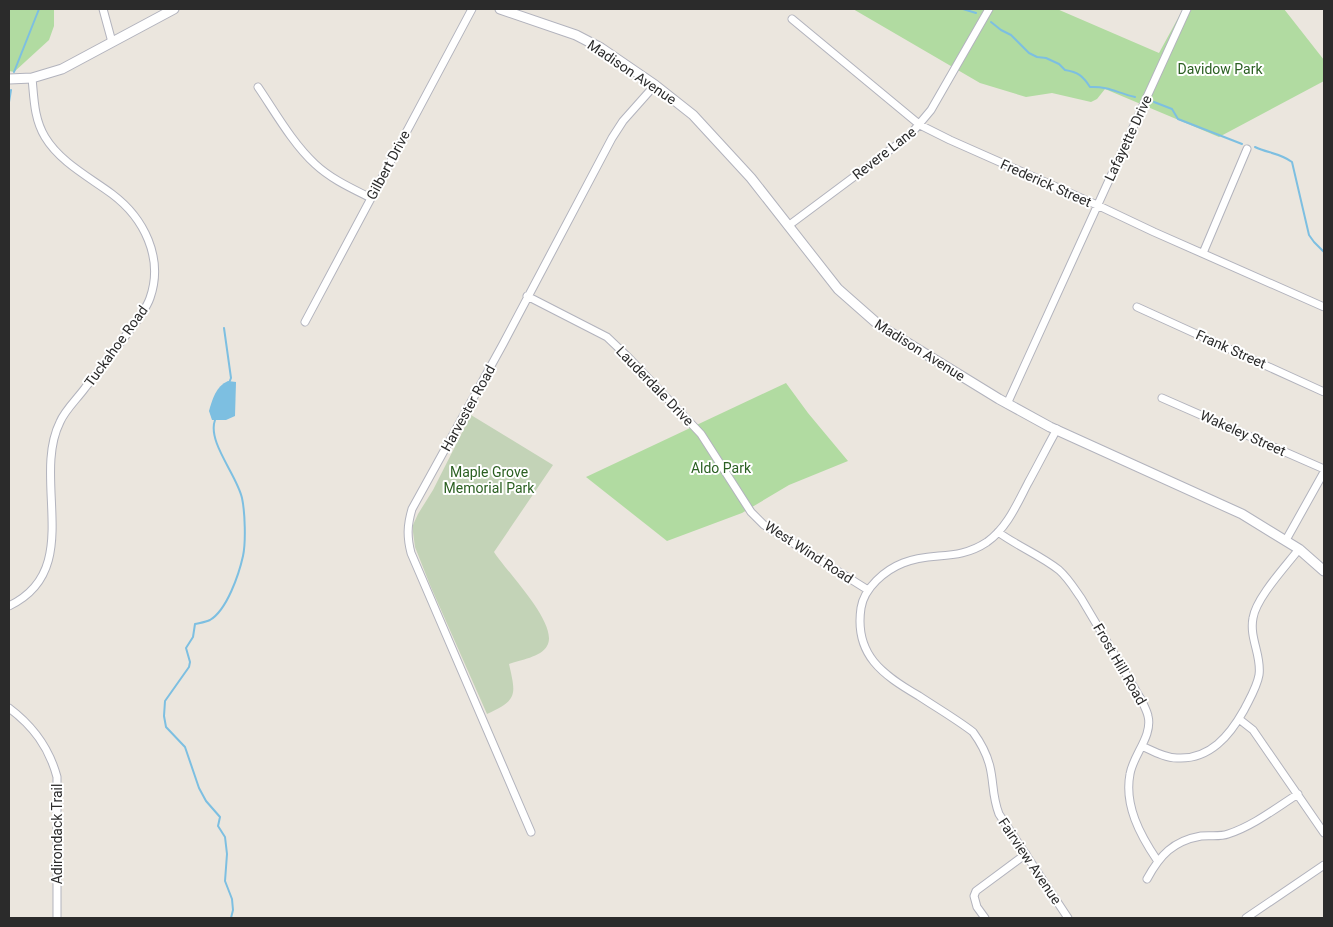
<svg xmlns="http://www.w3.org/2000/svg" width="1333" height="927" font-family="Roboto,sans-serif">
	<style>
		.green { fill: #b1dba1 }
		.cemetery { fill: #c3d3b7 }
		.water { fill: #7dbfe1 }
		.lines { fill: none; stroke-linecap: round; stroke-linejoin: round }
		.stream { stroke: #7dbfe1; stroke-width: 2 }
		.minor-casing { stroke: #b2b3bd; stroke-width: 9 }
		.tertiary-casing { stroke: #b2b3bd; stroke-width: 11 }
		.minor { stroke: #fff; stroke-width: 7 }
		.tertiary { stroke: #fff; stroke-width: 9 }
		.labels { text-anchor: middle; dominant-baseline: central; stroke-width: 4; stroke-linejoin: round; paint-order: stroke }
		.park-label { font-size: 14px; fill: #2b6022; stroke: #fff }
		.street-label { font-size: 14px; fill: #2b2b2b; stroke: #fff }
	</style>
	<rect width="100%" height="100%" fill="#ebe6de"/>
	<path class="green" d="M9,9h45v17l-5,14 -35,32 -5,-1z
		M853,9h204l102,44 24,-44h101l40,51v21l-105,56 -114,-48 -8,10 -6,3 -39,-9 -26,4 -46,-14z
		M786,383l22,30 40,48 -59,24 -47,28 -75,28 -81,-64z"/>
	<path class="cemetery" d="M471,415l82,50 -59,87c12,19 66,73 53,94 -6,11 -27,14 -38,18 7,31 9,36 -22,50l-57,-129 -15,-38 -2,-15v-7l5,-11 15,-24z"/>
	<path class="water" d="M228,381l8,1 -1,34 -9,4h-14l-3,-9c3,-11 7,-25 19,-30z"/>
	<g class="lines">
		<path class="stream" d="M963,9l13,4
			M991,22l10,8 10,5 18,18 8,4 9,1 13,6 6,6c13,2 18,6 25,17 19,-1 27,6 45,10
			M14,72l25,-63
			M9,102l2,-12
			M1154,102l18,7 6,10 64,25
			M1255,147c12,6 25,6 37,15l17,73 5,7 10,10
			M224,328l7,50 -2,5
			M215,420c-8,22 22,55 27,78 3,14 4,44 1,58 -4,18 -16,54 -33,64 -4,2 -11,3 -15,4l-2,13 -7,11 4,14 -1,5 -24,34 -1,15 2,11 19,20 14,41 7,13 14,16 -2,9 7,11 2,17 -2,27 7,18 1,11 -2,8"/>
		<defs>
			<path id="minor" d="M103,9l9,33
				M792,19l128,106 30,15 147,65 57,27 170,75
				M258,87c17,25 35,57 57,77 16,15 36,24 56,34
				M788,226l122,-91 21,-25 58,-101
				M1203,253l44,-104
				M527,296l80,41 22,21 72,76 50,78 13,13 104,65
				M1137,307l187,85
				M305,322l167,-313
				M1162,398l162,71
				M1007,404l180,-395
				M1057,429c-10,18 -19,36 -29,54 -11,21 -21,45 -41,59 -30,20 -55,9 -84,21 -18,7 -39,25 -42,45 -7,47 22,67 58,88 18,12 37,23 54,36 8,11 14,22 17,35 4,17 2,29 9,47l69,104
				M998,532c19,14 42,23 61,38 9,8 15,18 22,28l61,103c2,5 5,10 6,15 5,20 -15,39 -18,58 -6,31 10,61 27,86
				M1286,540l38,-68
				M9,606c76,-36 22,-126 51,-184 5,-12 17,-23 25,-34 19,-24 38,-48 56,-73 3,-5 7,-11 9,-17 14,-40 -6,-80 -38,-104 -23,-17 -52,-32 -67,-57 -11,-18 -11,-39 -13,-59
				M9,708c24,18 40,39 48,69v141
				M1239,719l14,11 71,103
				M1142,746c11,5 23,12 35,12 33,2 53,-23 67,-48 6,-12 13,-23 15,-35 3,-19 -10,-37 -6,-57 3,-20 33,-52 46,-69
				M531,832l-120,-279c-4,-16 -4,-27 1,-44l91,-165 109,-206 11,-17 32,-36
				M1147,879c13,-24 26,-38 54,-43 9,-1 19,1 27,-2 25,-8 48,-26 70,-40
				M985,918l-8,-11 -3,-11 2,-5 50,-37
				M1246,918l78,-53"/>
			<path id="tertiary" d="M500,9l76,26 25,13 54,37 38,30 58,63 87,111 42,37 119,73 51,28 192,87 57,35 25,22
				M9,79l23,-1 30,-9 112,-60"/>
		</defs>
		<use href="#minor" class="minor-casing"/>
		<use href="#tertiary" class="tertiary-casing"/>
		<use href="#minor" class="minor"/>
		<use href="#tertiary" class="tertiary"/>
	</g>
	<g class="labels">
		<g class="park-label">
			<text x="1220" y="69">Davidow Park</text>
			<text x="721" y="468">Aldo Park</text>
			<text x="489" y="472">Maple Grove<tspan x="489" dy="16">Memorial Park</tspan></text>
		</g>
		<g class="street-label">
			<text transform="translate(632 72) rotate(34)">Madison Avenue</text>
			<text transform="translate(1128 138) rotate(-65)">Lafayette Drive</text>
			<text transform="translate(884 153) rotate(-38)">Revere Lane</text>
			<text transform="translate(388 165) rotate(-62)">Gilbert Drive</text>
			<text transform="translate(1046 183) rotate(24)">Frederick Street</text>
			<text transform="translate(116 346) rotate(-54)">Tuckahoe Road</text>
			<text transform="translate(1231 349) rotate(24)">Frank Street</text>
			<text transform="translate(920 350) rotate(32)">Madison Avenue</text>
			<text transform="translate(655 386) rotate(46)">Lauderdale Drive</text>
			<text transform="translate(468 408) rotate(-61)">Harvester Road</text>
			<text transform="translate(1243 433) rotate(24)">Wakeley Street</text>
			<text transform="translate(809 552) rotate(33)">West Wind Road</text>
			<text transform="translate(1120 664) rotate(60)">Frost Hill Road</text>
			<text transform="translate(57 834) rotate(-90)">Adirondack Trail</text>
			<text transform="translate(1030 861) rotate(56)">Fairview Avenue</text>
		</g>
	</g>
	<rect width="1333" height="927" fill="none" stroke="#2b2b2b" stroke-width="20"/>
</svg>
